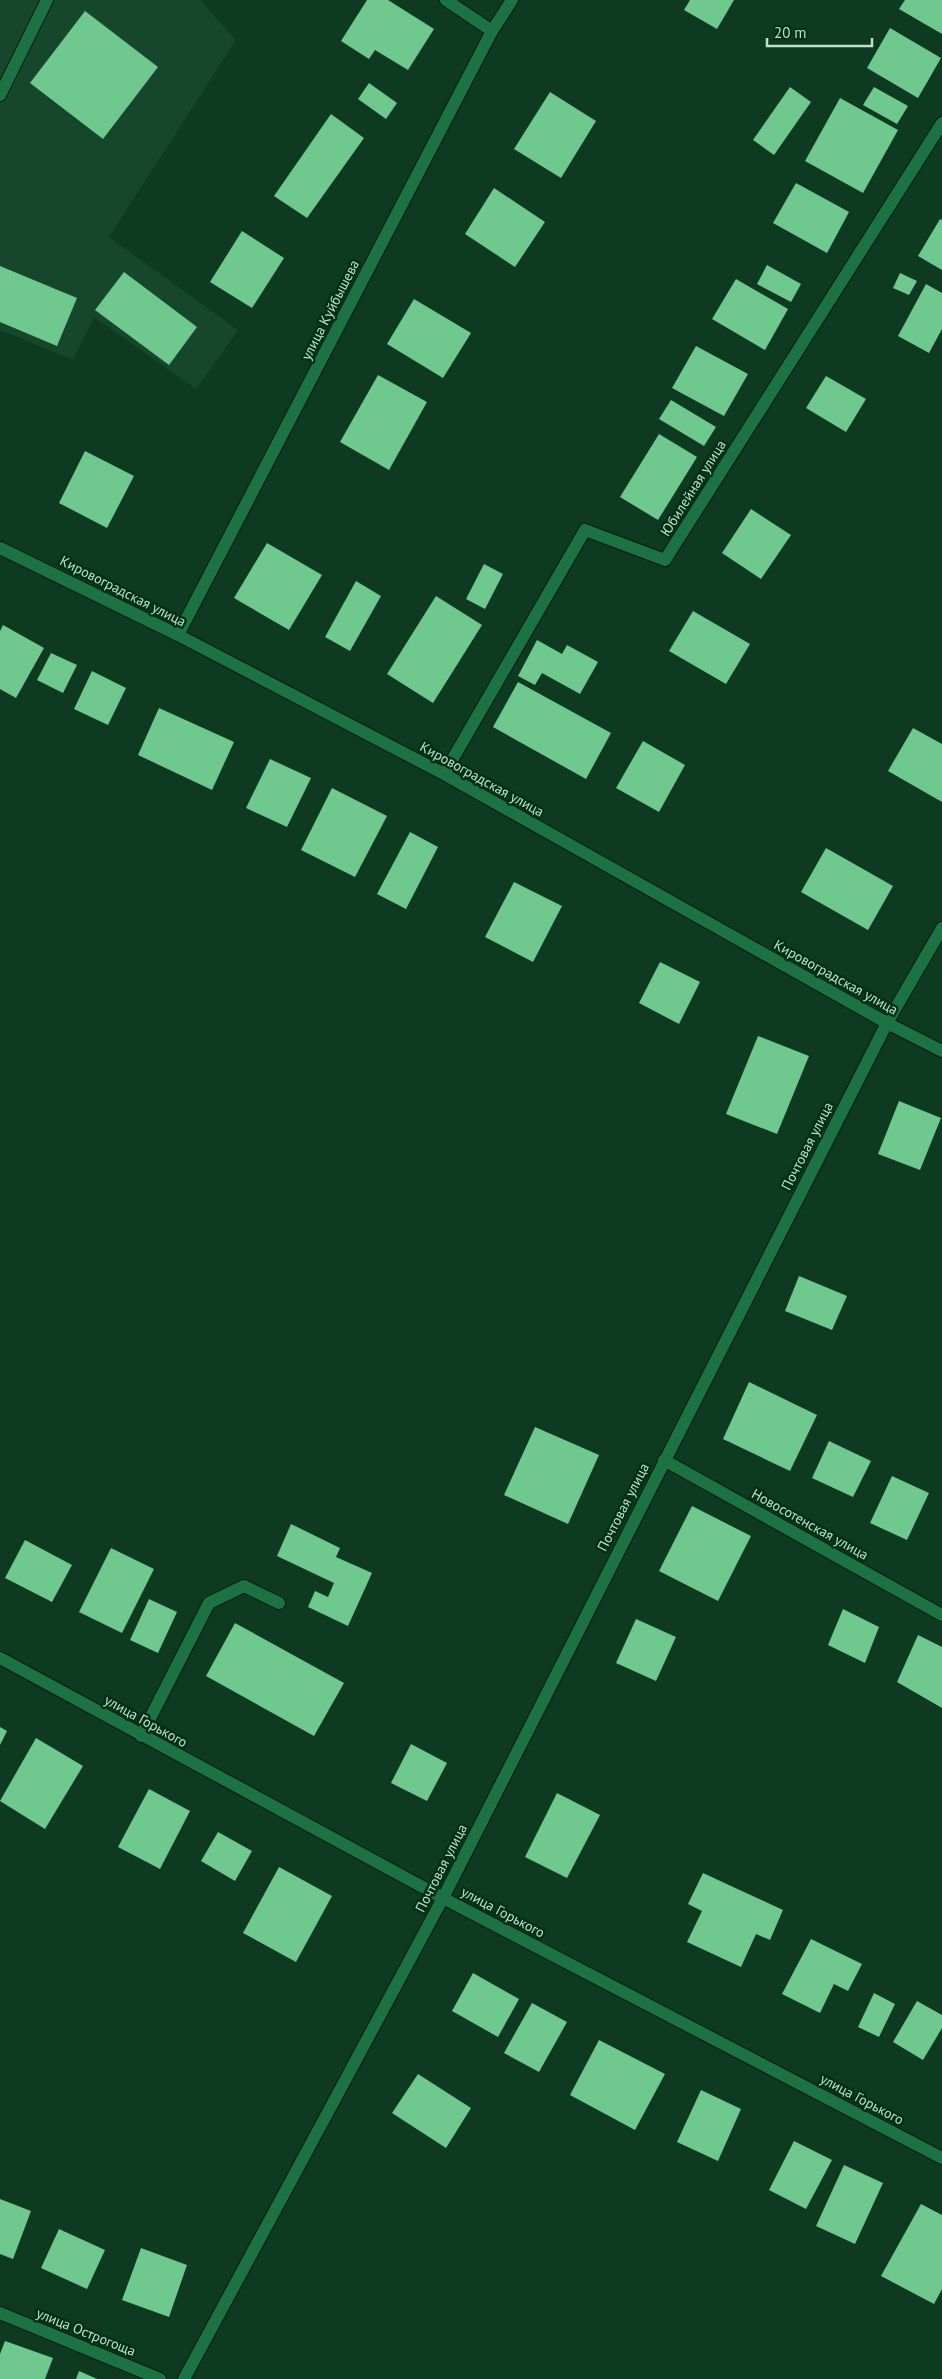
<svg xmlns="http://www.w3.org/2000/svg" width="942" height="2379" font-family="'PT Sans',sans-serif">
	<style>
		.built { fill: #16462b }
		.building { fill: #6fc88e }
		.lines { fill: none; stroke-linecap: round; stroke-linejoin: round }
		.lane-casing { stroke: #051e0f; stroke-width: 14 }
		.street-casing { stroke: #051e0f; stroke-width: 14 }
		.lane { stroke: #1d7243; stroke-width: 12 }
		.street { stroke: #1d7243; stroke-width: 12 }
		.labels { text-anchor: middle; dominant-baseline: central; stroke-width: 5; stroke-linejoin: round; paint-order: stroke }
		.street-label { font-size: 14px; fill: #bce2c7; stroke: #023017 }
	</style>
	<rect width="100%" height="100%" fill="#0e3a21"/>
	<path class="built" d="M0,0h200l36,40 -127,197 129,93 -42,59 -102,-72 -21,43 -73,-30z"/>
	<path class="building" d="M367,0h21l46,29 -26,41 -33,-20 -6,9 -28,-18z
		M690,0h44l-17,29 -33,-19z
		M905,0h37v34l-43,-25z
		M85,11l73,56 -55,72 -73,-56z
		M890,28l51,30 -23,40 -51,-30z
		M369,83l28,20 -11,16 -28,-20z
		M790,87l21,15 -37,53 -21,-15z
		M874,87l34,19 -11,18 -34,-19z
		M550,92l46,29 -35,57 -47,-29z
		M840,98l58,32 -35,63 -58,-32z
		M331,114l33,24 -57,80 -33,-22z
		M796,183l53,29 -22,41 -54,-30z
		M494,188l51,34 -30,45 -50,-33z
		M940,219l2,1v50l-24,-14z
		M242,231l42,27 -32,50 -42,-26z
		M767,265l34,19 -10,18 -34,-18z
		M0,266l77,32 -20,48 -57,-24z
		M124,272l73,55 -28,38 -74,-55z
		M900,273l17,8 -8,14 -16,-7z
		M736,279l52,30 -23,41 -53,-31z
		M926,284l16,9v36l-13,24 -31,-17z
		M414,299l57,34 -28,45 -56,-34z
		M696,346l52,28 -24,42 -52,-28z
		M378,375l49,27 -38,68 -49,-28z
		M826,376l40,23 -20,33 -40,-24z
		M671,400l45,27 -12,19 -45,-27z
		M659,434l38,23 -39,63 -38,-23z
		M85,451l49,25 -27,52 -48,-25z
		M751,509l40,26 -30,44 -39,-26z
		M267,543l55,32 -33,55 -55,-32z
		M484,564l19,10 -18,35 -19,-10z
		M356,581l25,15 -31,55 -25,-14z
		M436,596l46,29 -49,78 -46,-29z
		M693,611l57,33 -24,40 -57,-33z
		M3,625l41,23 -28,50 -16,-9v-58z
		M537,640l25,14 5,-9 31,17 -18,32 -38,-21 -7,12 -17,-9z
		M51,653l26,12 -14,28 -26,-13z
		M92,671l34,17 -18,37 -34,-16z
		M518,682l93,51 -25,46 -93,-52z
		M159,708l75,34 -22,48 -74,-35z
		M913,728l29,16v58l-54,-31z
		M643,741l42,24 -26,47 -43,-24z
		M270,759l41,19 -24,49 -41,-19z
		M332,788l55,28 -32,61 -54,-27z
		M410,832l28,15 -32,62 -29,-15z
		M826,848l67,38 -25,44 -67,-38z
		M514,882l48,24 -29,56 -48,-25z
		M660,962l40,20 -21,42 -40,-21z
		M758,1036l51,20 -32,78 -51,-20z
		M899,1101l42,17 -21,52 -42,-16z
		M799,1276l48,20 -15,34 -47,-19z
		M749,1382l68,33 -27,56 -67,-32z
		M535,1427l64,28 -31,69 -64,-29z
		M829,1441l42,20 -18,36 -41,-19z
		M892,1476l37,17 -22,47 -37,-17z
		M692,1506l59,30 -33,65 -59,-30z
		M291,1524l49,24 -4,9 36,16 -24,53 -40,-19 7,-16 13,6 6,-14 -57,-27z
		M25,1540l47,25 -20,37 -47,-24z
		M111,1548l43,21 -32,64 -43,-21z
		M149,1599l28,13 -19,41 -28,-13z
		M843,1609l36,18 -14,36 -37,-18z
		M636,1619l40,18 -20,44 -40,-18z
		M235,1623l109,60 -30,53 -108,-60z
		M918,1635l24,12v61l-45,-26z
		M0,1727l7,4 -7,14z
		M36,1738l47,28 -38,63 -45,-28z
		M411,1744l36,19 -20,38 -36,-18z
		M149,1789l41,22 -30,58 -42,-22z
		M557,1793l43,22 -33,63 -42,-21z
		M218,1832l34,19 -17,30 -34,-20z
		M279,1867l53,29 -36,66 -53,-29z
		M703,1873l80,37 -13,30 -14,-6 -15,33 -54,-25 15,-31 -14,-7z
		M811,1939l51,25 -14,27 -14,-7 -14,29 -38,-19z
		M473,1973l46,26 -21,38 -46,-26z
		M874,1993l21,11 -16,33 -21,-10z
		M917,2001l25,14v13l-19,32 -30,-18z
		M532,2003l35,19 -28,50 -35,-19z
		M599,2040l66,34 -30,56 -65,-35z
		M418,2074l53,34 -25,40 -54,-35z
		M701,2090l40,19 -23,52 -41,-19z
		M794,2141l38,19 -26,49 -37,-19z
		M844,2165l39,18 -28,61 -39,-18z
		M0,2199l31,12 -18,48 -13,-5z
		M921,2204l21,11v74l-8,15 -53,-28z
		M59,2229l46,21 -18,39 -46,-21z
		M141,2248l46,17 -18,52 -47,-17z
		M5,2341l48,17 -8,21h-45v-25z
		M79,2371l18,8h-21z"/>
	<g class="lines">
		<defs>
			<path id="lane" d="M446,0l46,31
				M0,95l47,-95
				M141,1736l68,-133 35,-17 35,17
				M184,2379l150,-278"/>
			<path id="street" d="M0,548l178,87 266,139 443,249 55,28
				M178,635l314,-604 20,-31
				M444,774l141,-244 80,30 277,-437
				M664,1460l278,155
				M0,1658l443,240 499,260
				M334,2101l109,-203 444,-875 55,-95
				M0,2313l160,66"/>
		</defs>
		<use href="#lane" class="lane-casing"/>
		<use href="#street" class="street-casing"/>
		<use href="#lane" class="lane"/>
		<use href="#street" class="street"/>
	</g>
	<g class="labels">
		<g class="street-label">
			<text transform="translate(330 310) rotate(-63)">улица Куйбышева</text>
			<text transform="translate(693 488) rotate(-58)">Юбилейная улица</text>
			<text transform="translate(123 591) rotate(27)">Кировоградская улица</text>
			<text transform="translate(482 779) rotate(29)">Кировоградская улица</text>
			<text transform="translate(836 977) rotate(29)">Кировоградская улица</text>
			<text transform="translate(807 1146) rotate(-63)">Почтовая улица</text>
			<text transform="translate(623 1507) rotate(-63)">Почтовая улица</text>
			<text transform="translate(810 1524) rotate(29)">Новосотенская улица</text>
			<text transform="translate(146 1721) rotate(29)">улица Горького</text>
			<text transform="translate(441 1868) rotate(-63)">Почтовая улица</text>
			<text transform="translate(503 1912) rotate(28)">улица Горького</text>
			<text transform="translate(862 2099) rotate(28)">улица Горького</text>
			<text transform="translate(86 2332) rotate(22)">улица Острогоща</text>
		</g>
	</g>
	<path d="M767 38v8h105v-8" fill="none" stroke="#bce2c7" stroke-width="2.5"/>
	<text x="774" y="38" font-size="15" fill="#bce2c7" stroke="#023017" stroke-width="4" paint-order="stroke">20 m</text>
</svg>
